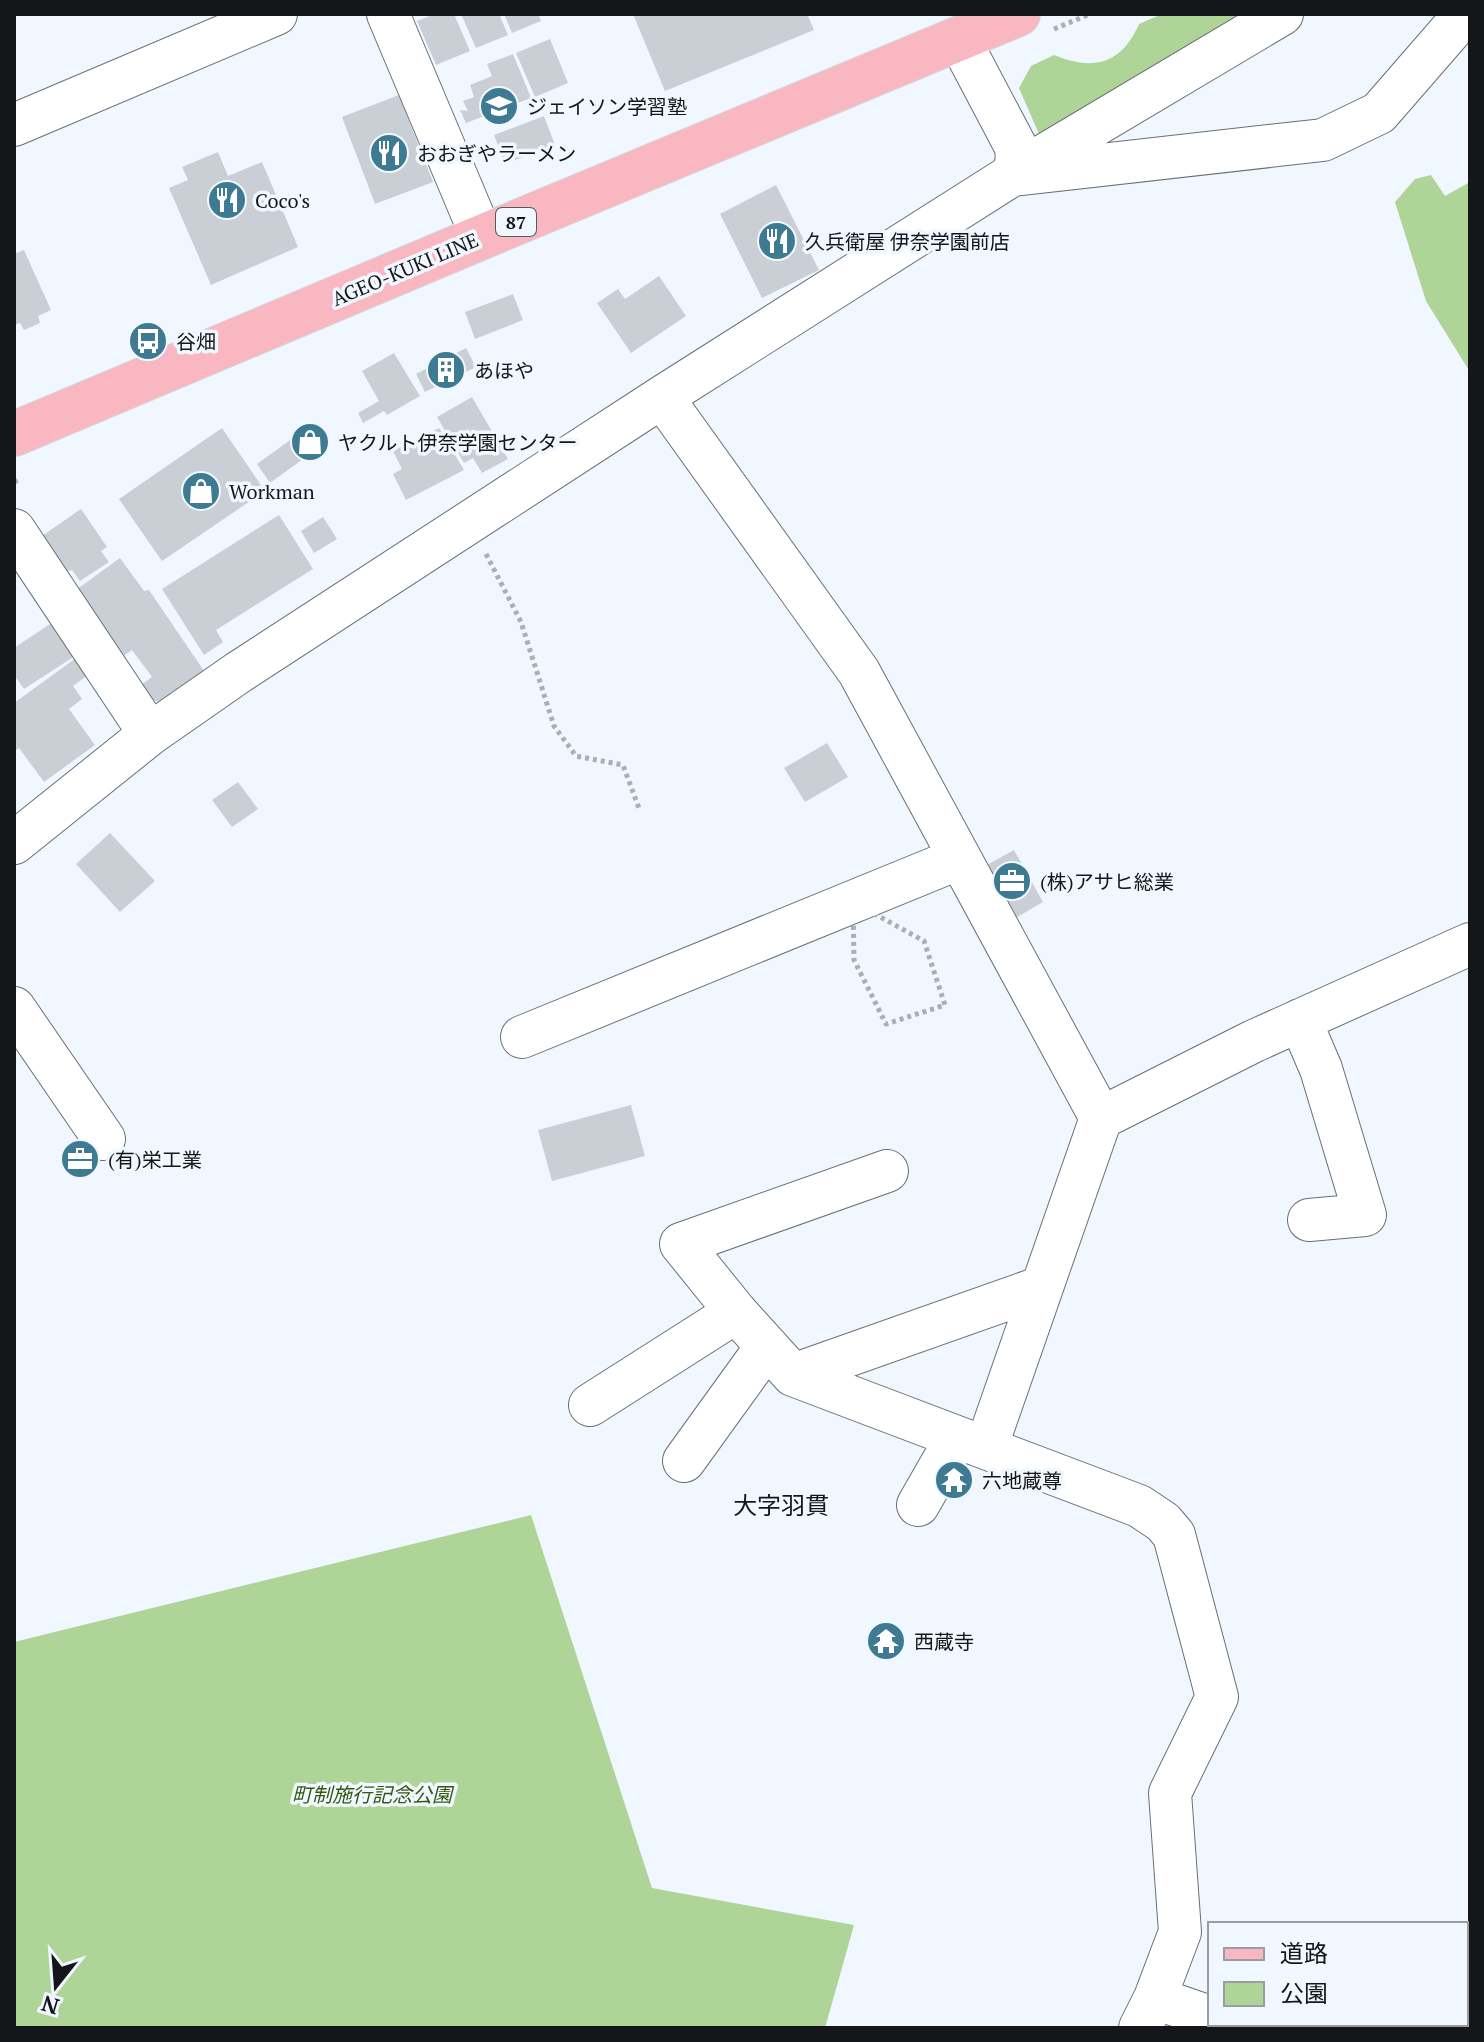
<svg xmlns="http://www.w3.org/2000/svg" width="1484" height="2042" font-family="'PT Serif','Noto Sans JP',serif">
	<style>
		.green { fill: #afd498 }
		.building { fill: #cacfd6 }
		.lines { fill: none; stroke-linecap: round; stroke-linejoin: round }
		.minor-casing { stroke: #6a6f75; stroke-width: 44 }
		.major-casing { stroke: #d5d5d6; stroke-width: 46 }
		.path { stroke: #aaafb5; stroke-width: 5; stroke-dasharray: 4 4; stroke-linecap: butt }
		.minor { stroke: #fff; stroke-width: 42 }
		.major { stroke: #f9b7c1; stroke-width: 44 }
		.labels { text-anchor: middle; dominant-baseline: central; stroke-width: 7; stroke-linejoin: round; paint-order: stroke }
		.shield { fill: #f1f7fe; stroke: #565a5e; stroke-width: 2 }
		.shield-label { font-size: 18px; font-weight: bold; fill: #141619 }
		.poi-label { font-size: 20px; fill: #141619; stroke: #f1f7fe; text-anchor: start }
		.street-label { font-size: 20px; fill: #141619; stroke: #f1f7fe }
		.park-label { font-size: 20px; font-style: italic; fill: #31580f; stroke: #f1f7fe }
		.quarter-label { font-size: 24px; fill: #141619; stroke: #f1f7fe }
	</style>
	<rect width="100%" height="100%" fill="#f1f7fe"/>
	<path class="green" d="M1162,14h100l-220,127 -23,-53 12,-22 23,-11c39,16 67,10 85,-31z
		M1431,175l14,21 25,-14v190l-44,-71 -31,-99 20,-23z
		M531,1515l121,373 202,37 -29,103h-811v-386z"/>
	<path class="building" d="M435,14h19l16,37 -34,14 -19,-44z
		M461,14h38l9,21 -32,13z
		M504,14h34l3,7 -29,12z
		M633,14h174l7,16 -149,61z
		M550,39l18,44 -33,14 -19,-44z
		M513,54l18,44 -65,25 -6,-13 8,1 -5,-10 11,-4 -4,-12 22,-9 -5,-12z
		M399,95l34,87 -58,22 -33,-87z
		M544,116l11,29 -50,19 -11,-29z
		M218,152l10,24 34,-14 36,85 -87,38 -42,-97 19,-8 -6,-13z
		M776,185l43,85 -57,28 -42,-84z
		M24,250l27,60 -13,6 2,7 -16,7 -4,-7 -6,2v-71z
		M659,276l27,40 -55,37 -34,-50 21,-14 7,10z
		M513,294l10,26 -48,19 -10,-27z
		M466,348l10,19 -51,25 -9,-18z
		M394,353l26,43 -33,19 -3,-4 -21,12 -5,-10 21,-12 -17,-30z
		M472,397l36,62 -26,14 -9,-15 -9,5 -27,-46z
		M315,422l13,19 -58,42 -13,-19z
		M222,428l43,63 -103,70 -43,-62z
		M439,428l25,42 -58,30 -13,-26 9,-5 -9,-18z
		M81,509l26,38 -6,4 8,11 -29,19 -8,-11 -8,3 -25,-35z
		M279,515l34,54 -97,61 7,12 -19,13 -42,-66z
		M323,517l14,22 -23,14 -13,-22z
		M120,558l24,33 5,-1 55,81 -46,31 -12,-5 -8,-10 14,-10 -20,-27 -15,11 -48,-66z
		M53,622l22,34 -51,33 -10,-14v-27z
		M76,658l12,17 -15,11 9,13 -13,10 26,36 -51,37 -25,-34 -4,3 -1,-1v-47z
		M827,743l21,34 -43,25 -21,-34z
		M238,782l20,27 -26,18 -20,-27z
		M110,833l45,48 -35,31 -44,-48z
		M1014,850l29,52 -29,17 -29,-53z
		M631,1105l14,51 -93,25 -14,-51z"/>
	<g class="lines">
		<defs>
			<path id="minor" d="M388,14l94,223
				M14,125l262,-111
				M1023,168l259,-154
				M1012,175l311,-35 56,-27 86,-99
				M662,397l197,275 242,446
				M14,530l136,204
				M14,843l136,-109 89,-62 423,-275 350,-222 5,-14 -1,-14 -57,-108
				M14,1008l90,131
				M1300,1020l21,49 44,146 -56,5
				M522,1037l438,-179
				M887,1171l-206,73 55,68 57,63 346,131 24,16 11,13 43,162 -47,96 10,139 -25,66
				M793,1375l249,-88
				M590,1405l146,-93
				M986,1448l115,-330 153,-77 216,-97
				M684,1461l83,-115
				M918,1505l39,-68
				M1230,2024l12,4
				M1140,2028l15,-30 55,19"/>
			<path id="major" d="M14,434l468,-197 536,-223"/>
		</defs>
		<use href="#minor" class="minor-casing"/>
		<use href="#major" class="major-casing"/>
		<path class="path" d="M1054,29l36,-15
			M14,482l5,-2
			M486,554l35,68 33,104 22,30 47,9 17,46
			M853,902l71,39 21,64 -59,19 -32,-64z"/>
		<use href="#minor" class="minor"/>
		<use href="#major" class="major"/>
	</g>
	<defs>
		<symbol id="school-disc" viewBox="-11 -11 22 22"><circle r="9.5" fill="#3e7b92" stroke="#f1f7fe"/><path d="M0-5L7-2L0 1L-7-2ZM-4 1L0 2.5L4 1V4Q0 6-4 4Z" fill="#fff"/></symbol>
		<symbol id="restaurant-disc" viewBox="-11 -11 22 22"><circle r="9.5" fill="#3e7b92" stroke="#f1f7fe"/><path d="M-5-6h1v4h1v-4h1v4h1v-4h1v5L-1.5 .5V6h-2V.5L-5-1ZM5-6V6H3V1.5H1.5Q1.5-4 5-6Z" fill="#fff"/></symbol>
		<symbol id="bus-disc" viewBox="-11 -11 22 22"><circle r="9.5" fill="#3e7b92" stroke="#f1f7fe"/><path d="M-5-6H5V4H4V6H2V4H-2V6H-4V4H-5ZM-3.5-4V0h7V-4ZM-3.5 1.2v1.5H-2V1.2ZM2 1.2v1.5H3.5V1.2Z" fill="#fff"/></symbol>
		<symbol id="building-disc" viewBox="-11 -11 22 22"><circle r="9.5" fill="#3e7b92" stroke="#f1f7fe"/><path d="M-4-6H4V6H1V3H-1V6H-4ZM-2.5-4.3h1.7v1.8h-1.7ZM.8-4.3h1.7v1.8H.8ZM-2.5-1h1.7V.8h-1.7ZM.8-1h1.7V.8H.8Z" fill="#fff"/></symbol>
		<symbol id="shop-disc" viewBox="-11 -11 22 22"><circle r="9.5" fill="#3e7b92" stroke="#f1f7fe"/><path d="M-5-2.5h2.3a2.7 3.5 0 0 1 5.4 0H5L5.5 6h-11ZM-1.5-2.5h3a1.5 2.3 0 0 0-3 0Z" fill="#fff"/></symbol>
		<symbol id="office-disc" viewBox="-11 -11 22 22"><circle r="9.5" fill="#3e7b92" stroke="#f1f7fe"/><path d="M-6-3h4V-5.5h4V-3h4V5H-6ZM-1-4.5V-3h2v-1.5ZM-6 0V1H6V0Z" fill="#fff"/></symbol>
		<symbol id="temple-disc" viewBox="-11 -11 22 22"><circle r="9.5" fill="#3e7b92" stroke="#f1f7fe"/><path d="M0-6L5-2H3V0L6.5 2.5H4V6H1.5V3h-3V6H-4V2.5H-6.5L-3 0V-2H-5Z" fill="#fff"/></symbol>
	</defs>
	<g fill-rule="evenodd">
		<use href="#school-disc" x="477" y="84" width="44" height="44"/>
		<use href="#restaurant-disc" x="367" y="131" width="44" height="44"/>
		<use href="#restaurant-disc" x="205" y="178" width="44" height="44"/>
		<use href="#restaurant-disc" x="755" y="219" width="44" height="44"/>
		<use href="#bus-disc" x="126" y="319" width="44" height="44"/>
		<use href="#building-disc" x="424" y="348" width="44" height="44"/>
		<use href="#shop-disc" x="288" y="420" width="44" height="44"/>
		<use href="#shop-disc" x="179" y="469" width="44" height="44"/>
		<use href="#office-disc" x="990" y="859" width="44" height="44"/>
		<use href="#office-disc" x="58" y="1137" width="44" height="44"/>
		<use href="#temple-disc" x="932" y="1458" width="44" height="44"/>
		<use href="#temple-disc" x="864" y="1619" width="44" height="44"/>
	</g>
	<g class="labels">
		<rect class="shield" x="496" y="208" width="40" height="28" rx="6"/>
		<g class="shield-label">
			<text x="516" y="222">87</text>
		</g>
		<g class="poi-label">
			<text x="527" y="106">ジェイソン学習塾</text>
			<text x="417" y="153">おおぎやラーメン</text>
			<text x="255" y="200">Coco's</text>
			<text x="805" y="241">久兵衛屋 伊奈学園前店</text>
			<text x="176" y="341">谷畑</text>
			<text x="474" y="370">あほや</text>
			<text x="338" y="442">ヤクルト伊奈学園センター</text>
			<text x="229" y="491">Workman</text>
			<text x="1040" y="881">(株)アサヒ総業</text>
			<text x="108" y="1159">(有)栄工業</text>
			<text x="982" y="1480">六地蔵尊</text>
			<text x="914" y="1641">西蔵寺</text>
		</g>
		<g class="street-label">
			<text transform="translate(405 269) rotate(-23)">AGEO-KUKI LINE</text>
		</g>
		<g class="park-label">
			<text x="372" y="1794">町制施行記念公園</text>
		</g>
		<g class="quarter-label">
			<text x="781" y="1505">大字羽貫</text>
		</g>
	</g>
	<rect width="1484" height="2042" fill="none" stroke="#141619" stroke-width="32"/>
	<rect x="1208" y="1922" width="260" height="104" fill="#f1f7fe" stroke="#999da2" stroke-width="2"/>
	<rect x="1224" y="1948" width="40" height="12" fill="#f9b7c1" stroke="#999da2" stroke-width="2"/>
	<text x="1280" y="1962" font-size="24" fill="#141619">道路</text>
	<rect x="1224" y="1982" width="40" height="24" fill="#afd498" stroke="#999da2" stroke-width="2"/>
	<text x="1280" y="2002" font-size="24" fill="#141619">公園</text>
	<g transform="translate(56 1986) rotate(197)" stroke="#f1f7fe" stroke-width="6" paint-order="stroke">
	<path d="M0-6L14 30L0 20L-14 30Z" fill="#141619"/>
	<text y="-12" font-size="22" font-weight="bold" text-anchor="middle" fill="#141619">N</text>
	</g>
</svg>
